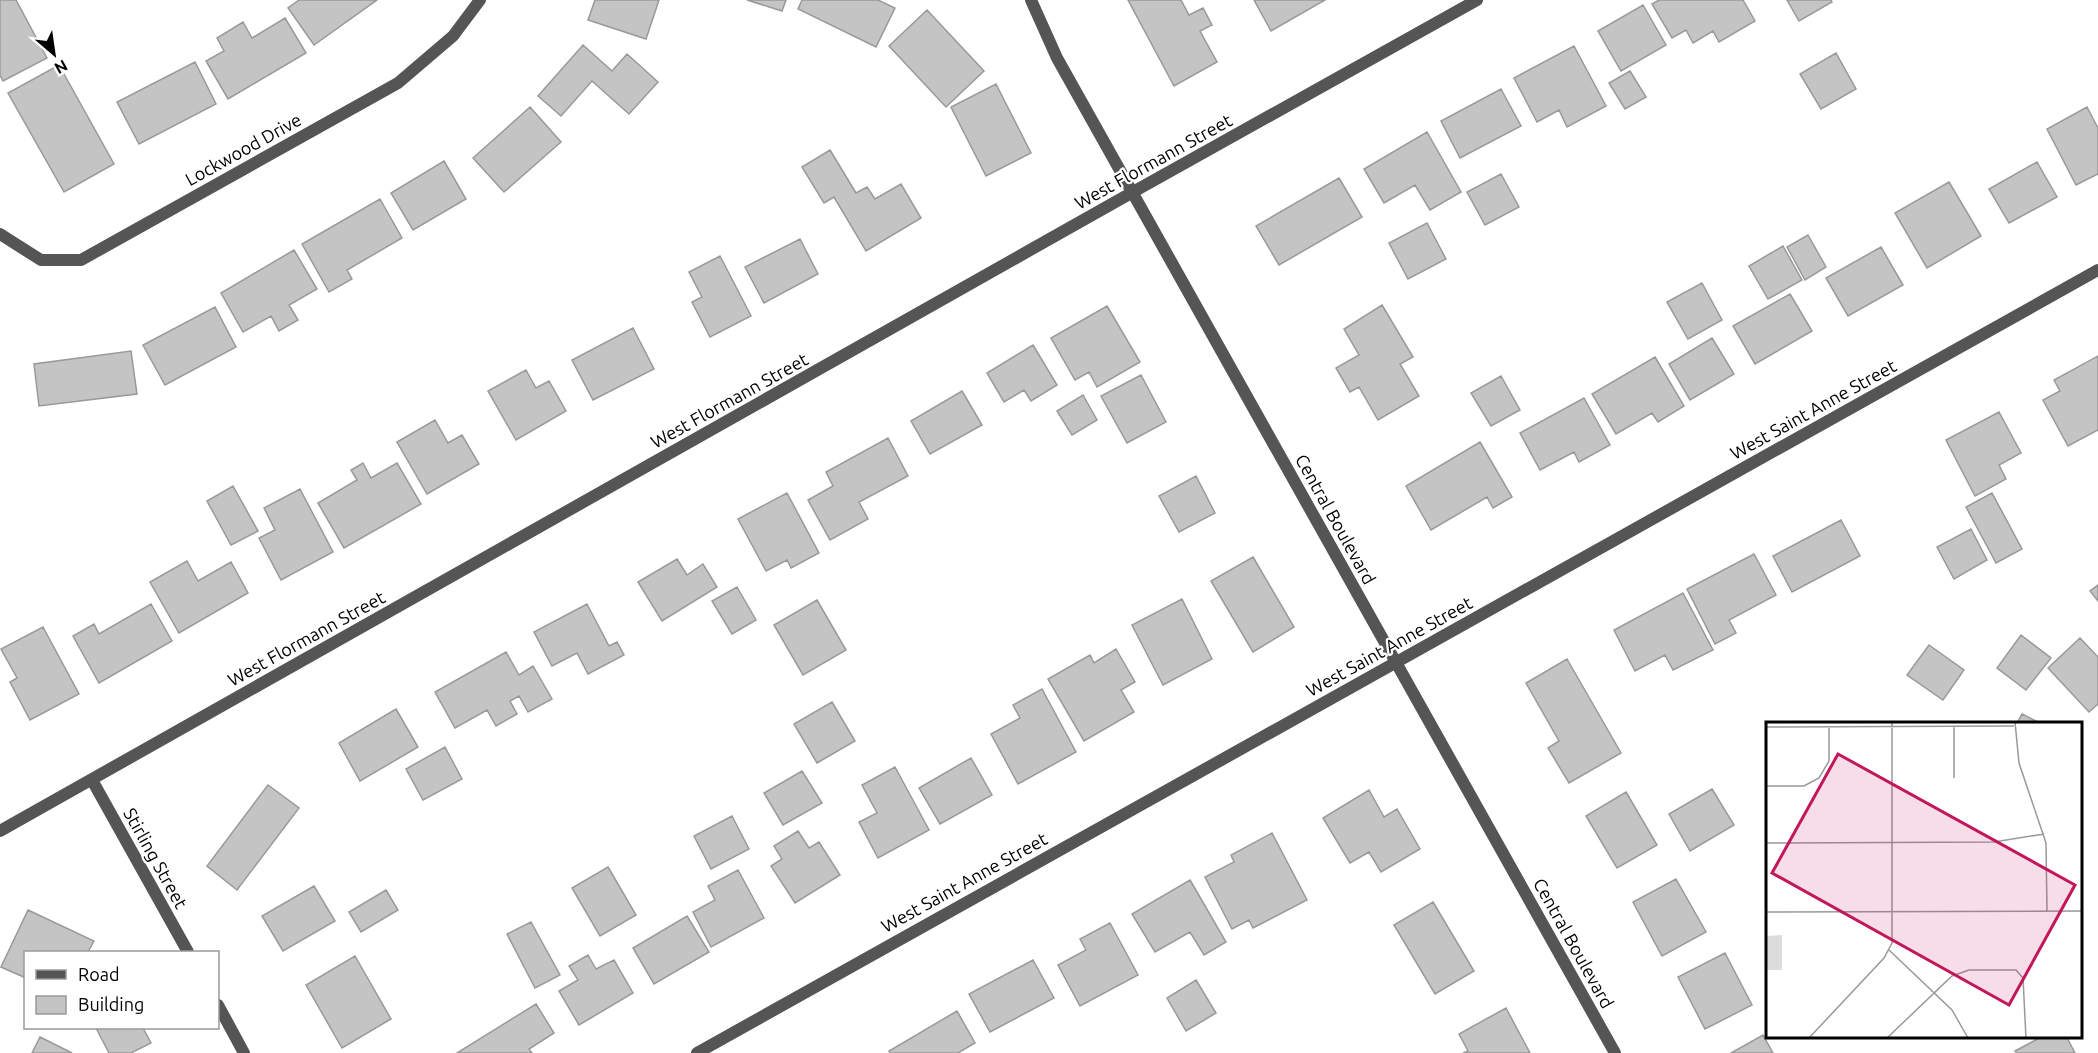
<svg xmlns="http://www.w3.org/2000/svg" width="2098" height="1053" font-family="Ubuntu,sans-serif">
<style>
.building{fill:#c4c4c4;stroke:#999;stroke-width:1.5}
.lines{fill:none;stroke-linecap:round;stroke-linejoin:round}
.minor{stroke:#555;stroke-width:12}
.tertiary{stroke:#555;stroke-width:12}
.labels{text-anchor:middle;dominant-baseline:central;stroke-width:4.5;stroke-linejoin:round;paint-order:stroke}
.street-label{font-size:18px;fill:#000;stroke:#fff}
.inset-road{fill:none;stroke:#999;stroke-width:1.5}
.view{fill:#c2185b;fill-opacity:0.15;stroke:#c2185b;stroke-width:3}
.inset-edge{fill:none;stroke:#000;stroke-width:3}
</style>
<rect width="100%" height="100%" fill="#fff"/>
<path class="building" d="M0,0H16L47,58L3,81L0,75Z
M299,0H377L314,45L288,8Z
M595,0H659L646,39L588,20Z
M747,0H786L782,11Z
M802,0H878L895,8L876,47L798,9Z
M1128,0H1181L1189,15L1203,8L1212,25L1200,31L1217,62L1174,86Z
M1254,0H1325L1271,31Z
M1659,0H1743L1755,21L1719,42L1713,31L1693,43L1686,30L1672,38L1652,4Z
M1787,0H1831L1832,2L1799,21Z
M1643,5L1666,45L1621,71L1598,31Z
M927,10L984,71L946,107L889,46Z
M285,18L306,53L228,99L206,61L224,51L217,38L243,22L252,38Z
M583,45L612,71L627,54L658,82L629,114L592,81L561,116L538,96Z
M1574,46L1606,106L1567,127L1559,110L1537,122L1514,78Z
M1836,53L1856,89L1821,109L1800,74Z
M195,62L216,104L139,144L117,102Z
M59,65L114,164L64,192L8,93Z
M1630,71L1646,97L1625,109L1609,83Z
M996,84L1031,153L986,176L951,107Z
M1501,89L1521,126L1460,158L1441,121Z
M530,107L561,142L504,192L473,158Z
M2087,107L2098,128V174L2076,185L2047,129Z
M1427,132L1461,192L1430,210L1415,185L1384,203L1364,169Z
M830,150L856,193L867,187L875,199L901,184L921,218L866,251L834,197L824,203L802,167Z
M444,161L466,199L413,230L391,193Z
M2037,162L2057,197L2009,223L1989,189Z
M1501,174L1519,207L1485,225L1467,192Z
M1339,178L1362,217L1279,265L1256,226Z
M1949,182L1981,236L1927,268L1895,213Z
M380,199L402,238L347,270L352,279L329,292L302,244Z
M1427,223L1446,259L1408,279L1389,243Z
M1808,235L1826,267L1805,280L1787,247Z
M800,239L818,274L764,303L745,267Z
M1783,246L1802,280L1768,299L1749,266Z
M1881,247L1903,285L1848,316L1826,278Z
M294,250L317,289L289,305L298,320L279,331L271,316L243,332L221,293Z
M720,256L751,316L710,337L692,302L702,297L689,272Z
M1702,283L1722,320L1688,339L1667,302Z
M1790,294L1812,331L1755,364L1733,326Z
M1382,305L1413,357L1400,364L1419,396L1378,420L1359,387L1350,392L1336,368L1359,355L1344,329Z
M1107,306L1140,362L1097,387L1089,372L1075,380L1051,338Z
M215,307L236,347L165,385L143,345Z
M633,328L654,369L593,400L572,360Z
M1712,338L1734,374L1690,400L1669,364Z
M1033,345L1057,385L1031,401L1024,390L1004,402L987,373Z
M131,351L137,394L39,406L34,364Z
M2098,356V430L2068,446L2043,400L2060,391L2054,380Z
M1655,357L1684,406L1658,422L1652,413L1616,434L1592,394Z
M526,370L536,388L549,381L566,411L516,440L488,391Z
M1141,375L1166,422L1127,443L1101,396Z
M1501,376L1520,410L1491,426L1471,393Z
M962,391L982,425L930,454L911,421Z
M1083,395L1097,420L1072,435L1057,411Z
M1584,398L1610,445L1579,462L1574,452L1540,470L1520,433Z
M1999,412L2021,453L1999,465L2006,479L1975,496L1946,440Z
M435,420L448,443L462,435L479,464L427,494L397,442Z
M888,438L908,476L859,502L868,519L830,540L808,500L833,486L826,472Z
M1480,442L1512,497L1493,508L1487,497L1431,530L1406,486Z
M363,463L371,478L397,463L421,504L344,548L318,503L357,480L351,470Z
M1196,476L1215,513L1179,532L1159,496Z
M233,486L258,531L231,545L207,501Z
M300,489L333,552L281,580L259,538L275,530L264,508Z
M787,493L819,553L791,568L787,560L766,571L738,519Z
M1992,493L2022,549L1996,563L1966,507Z
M1841,520L1860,556L1792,592L1773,556Z
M1971,529L1987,560L1954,579L1937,547Z
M1754,554L1776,595L1729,620L1736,633L1715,644L1687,589Z
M1253,557L1294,627L1253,652L1211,581Z
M677,559L687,575L703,564L717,587L662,621L638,582Z
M187,561L198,581L231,562L248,593L179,633L150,582Z
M2098,585V601L2090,591Z
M737,587L756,620L732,634L712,601Z
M1683,593L1713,650L1673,670L1665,655L1635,671L1614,630Z
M1182,599L1212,659L1163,685L1132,625Z
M817,600L846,650L803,675L774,625Z
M151,604L172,641L99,683L73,636L94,624L99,634Z
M587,604L609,646L617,642L624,655L588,674L577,653L552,666L534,632Z
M43,627L79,694L30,720L10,682L17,678L1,649Z
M2021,635L2051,658L2026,690L1997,668Z
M2080,638L2098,657V704L2089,712L2048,668Z
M1929,645L1964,670L1943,700L1907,675Z
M1116,649L1135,682L1121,690L1134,712L1084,741L1048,679L1090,655L1094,663Z
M506,652L519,675L533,666L552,699L528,712L519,696L510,701L517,714L496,726L487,710L455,728L435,692Z
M1567,659L1621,753L1569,783L1548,748L1559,741L1526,683Z
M1042,689L1076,752L1018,784L991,734L1020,718L1013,705Z
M832,702L855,741L817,763L794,724Z
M396,709L418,747L360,781L339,743Z
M2022,714L2040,723H2017Z
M445,747L462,779L423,800L406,769Z
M971,758L992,795L940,824L919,788Z
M895,767L929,830L878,858L859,822L877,813L862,785Z
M802,771L822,803L783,825L764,793Z
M268,785L299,808L237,890L207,866Z
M1712,789L1734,825L1690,851L1669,814Z
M1369,790L1384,817L1397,809L1420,849L1381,872L1369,852L1350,863L1323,818Z
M1626,792L1657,845L1617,868L1586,816Z
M732,816L749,849L711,869L694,836Z
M798,831L809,848L819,842L840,875L795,903L771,866L782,859L774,846Z
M1272,833L1307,900L1253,928L1249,920L1232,929L1205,877L1234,862L1231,855Z
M608,867L636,915L600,936L572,888Z
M738,870L764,918L711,947L693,912L715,900L708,886Z
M1676,879L1706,932L1662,956L1633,902Z
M1190,880L1226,942L1204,955L1190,932L1155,952L1132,914Z
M314,886L335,921L283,951L262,916Z
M386,890L398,910L361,932L349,912Z
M1433,902L1474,971L1435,994L1394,925Z
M28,910L94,941L88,952H26V978L1,967Z
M687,916L709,952L654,984L633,948Z
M531,922L560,975L535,988L507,934Z
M1110,923L1138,975L1080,1006L1058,965L1086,950L1080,939Z
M1725,953L1752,1005L1705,1029L1678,977Z
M588,955L596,969L614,960L633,993L579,1025L559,991L578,980L569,966Z
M355,956L391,1019L342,1048L306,985Z
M1033,960L1054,998L990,1032L969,994Z
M1196,980L1216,1013L1186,1031L1167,998Z
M536,1004L554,1033L529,1049L532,1053H457Z
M1506,1008L1530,1053H1463L1468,1051L1459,1034Z
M957,1011L975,1043L958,1053H890L889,1051Z
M96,1028H143L151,1043L131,1053H109Z
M1763,1035L1773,1053H1731Z
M2043,1036H2066L2075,1053H2017L2015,1051Z
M40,1037L72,1053H32Z"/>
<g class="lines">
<path class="minor" d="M1133,192L1477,0
M0,234L41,260H81L398,83L453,36L480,0
M92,780L188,952
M218,1005L244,1053
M697,1053L2098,270"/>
<path class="tertiary" d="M1031,0L1057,58L1615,1053
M0,831L1133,192"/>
</g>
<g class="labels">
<g class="street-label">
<text transform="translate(243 149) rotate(-29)">Lockwood Drive</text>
<text transform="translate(1153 161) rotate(-29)">West Flormann Street</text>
<text transform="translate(729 400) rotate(-29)">West Flormann Street</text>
<text transform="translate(1813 409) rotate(-29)">West Saint Anne Street</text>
<text transform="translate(1336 519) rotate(61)">Central Boulevard</text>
<text transform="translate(306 638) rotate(-29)">West Flormann Street</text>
<text transform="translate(1389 646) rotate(-29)">West Saint Anne Street</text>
<text transform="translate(156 858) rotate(61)">Stirling Street</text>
<text transform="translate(964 882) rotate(-29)">West Saint Anne Street</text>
<text transform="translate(1574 943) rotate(61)">Central Boulevard</text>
</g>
</g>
<g transform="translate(1766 722)">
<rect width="316" height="316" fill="#fff"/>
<path d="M16,213V248H0V214Z" fill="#dcdcdc"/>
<path class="inset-road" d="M249,0L253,41L280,121L281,189M0,5L248,4M188,56V4M0,64H38L53,56L63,39V6M0,121L228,120L278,112M0,190L317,189M123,228L186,288L202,316M43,316L118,236L126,221V0M121,316L186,254L203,248H250L257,256L260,316"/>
<path class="view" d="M72,32L309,163L243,283L6,151Z"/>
<rect width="316" height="316" class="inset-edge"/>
</g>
<rect x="24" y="951" width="195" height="78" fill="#ffffff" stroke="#999999" stroke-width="1.5"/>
<rect x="36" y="970" width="30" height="9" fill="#555555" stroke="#999999" stroke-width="1.5"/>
<text x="78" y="981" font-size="18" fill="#000000">Road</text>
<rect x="36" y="996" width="30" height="18" fill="#c4c4c4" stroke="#999999" stroke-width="1.5"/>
<text x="78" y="1011" font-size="18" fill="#000000">Building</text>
<g transform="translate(54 54) rotate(151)" stroke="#ffffff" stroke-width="4.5" paint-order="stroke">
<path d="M0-4.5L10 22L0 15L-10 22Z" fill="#000000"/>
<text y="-9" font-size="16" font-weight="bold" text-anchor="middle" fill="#000000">N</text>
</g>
</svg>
